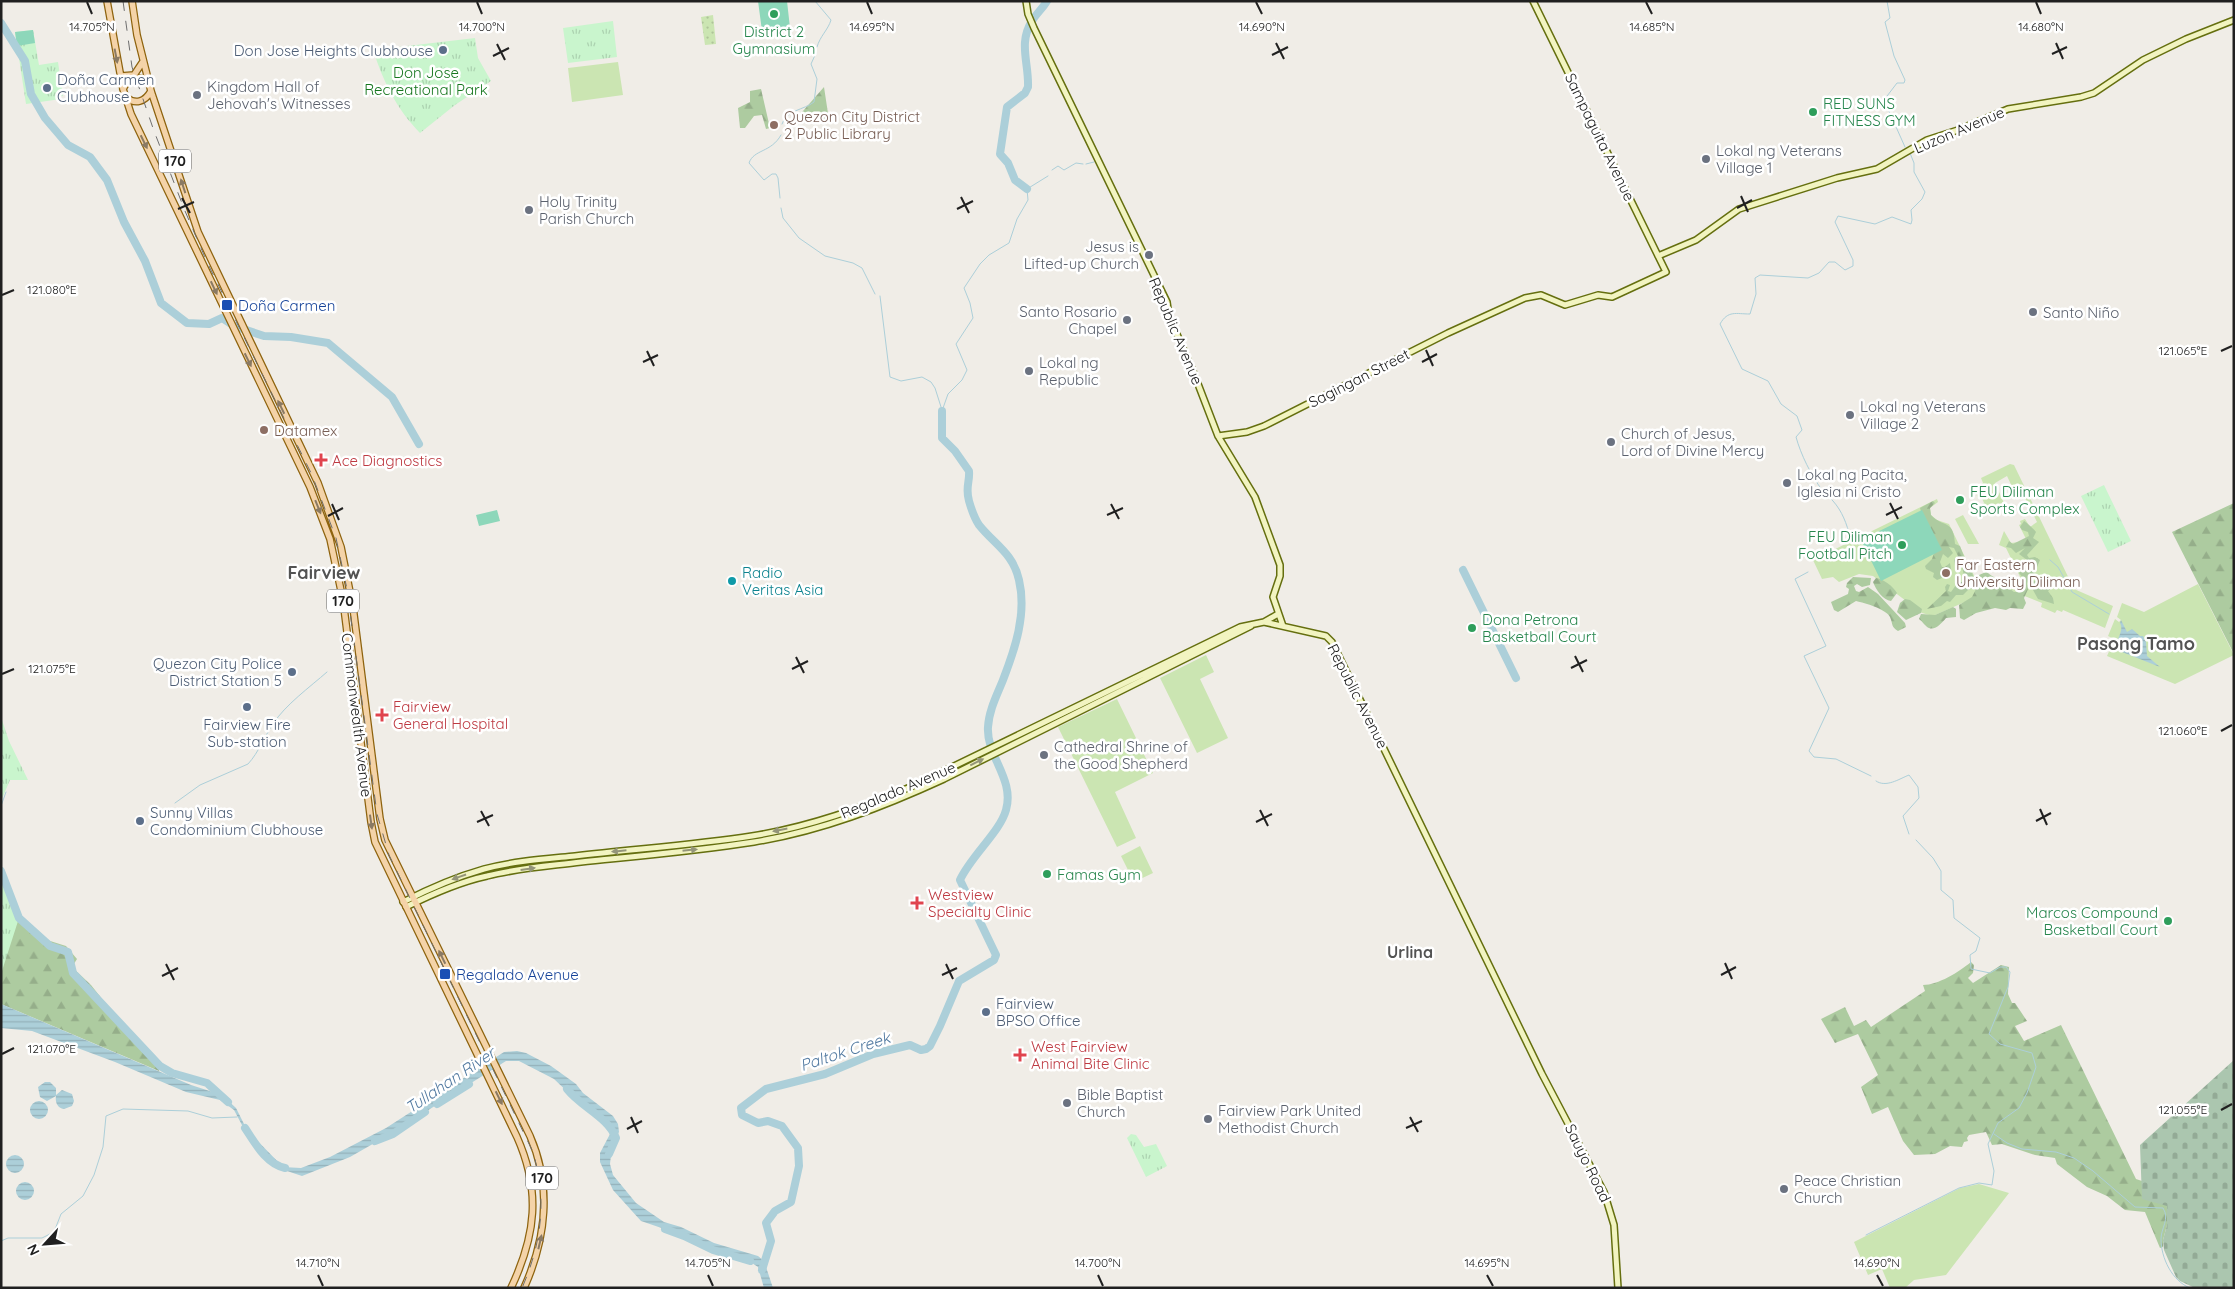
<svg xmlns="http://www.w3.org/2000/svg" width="2235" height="1289" font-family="Quicksand,sans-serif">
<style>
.grass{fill:#cbe5b2}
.forest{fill:url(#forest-firs)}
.cemetery{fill:url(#cemetery-stones)}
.park{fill:url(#park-tufts)}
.garden{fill:url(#garden-dots)}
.pitch{fill:#8dd7ba}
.water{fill:url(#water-rules)}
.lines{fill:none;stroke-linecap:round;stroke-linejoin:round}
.stream{stroke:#accfd9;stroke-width:1}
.river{stroke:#accfd9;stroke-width:8}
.secondary-casing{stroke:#656f0f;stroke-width:8}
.primary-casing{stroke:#8e630e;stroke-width:8}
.secondary{stroke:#f2f4c1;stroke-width:5}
.primary{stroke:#f4d3a8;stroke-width:5.5}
.rail{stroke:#6e6e6e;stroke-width:1;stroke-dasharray:10 10;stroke-linecap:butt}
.oneway{fill:#8a7a64}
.oneway2{fill:#949579}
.ticks{fill:none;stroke:#202020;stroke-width:2}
.leisure-dot{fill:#2e9e5b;stroke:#fff;stroke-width:2}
.service-dot{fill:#5c6f8a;stroke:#fff;stroke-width:2}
.worship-dot{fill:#6b7280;stroke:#fff;stroke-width:2}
.education-dot{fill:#8d6e63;stroke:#fff;stroke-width:2}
.transit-dot{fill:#1a4fb4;stroke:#fff;stroke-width:2}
.health-dot{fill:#e0444e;stroke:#fff;stroke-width:2}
.culture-dot{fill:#0f9aa8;stroke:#fff;stroke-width:2}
.labels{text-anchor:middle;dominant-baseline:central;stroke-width:5;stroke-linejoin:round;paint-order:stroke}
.shield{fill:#fff;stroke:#636363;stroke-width:1}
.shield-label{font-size:14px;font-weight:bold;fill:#202020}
.leisure-label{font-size:15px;fill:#27864d;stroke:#fff;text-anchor:start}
.service-label{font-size:15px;fill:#4e5e75;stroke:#fff;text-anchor:start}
.park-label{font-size:15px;fill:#16761e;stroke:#fff}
.worship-label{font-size:15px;fill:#5b616d;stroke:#fff;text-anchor:start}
.education-label{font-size:15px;fill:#785e54;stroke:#fff;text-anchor:start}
.street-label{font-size:15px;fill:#202020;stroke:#fff}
.transit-label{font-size:15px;fill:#164399;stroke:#fff;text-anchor:start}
.health-label{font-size:15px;fill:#be3a42;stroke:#fff;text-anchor:start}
.culture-label{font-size:15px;fill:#0d838f;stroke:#fff;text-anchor:start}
.neighbourhood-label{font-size:16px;font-weight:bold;fill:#535353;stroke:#fff}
.water-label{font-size:16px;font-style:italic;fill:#5179a0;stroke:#fff}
.quarter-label{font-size:18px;font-weight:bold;fill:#535353;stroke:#fff}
.ticks-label{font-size:12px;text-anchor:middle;fill:#202020;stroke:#fff;stroke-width:5;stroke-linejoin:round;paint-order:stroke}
</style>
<defs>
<pattern id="forest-firs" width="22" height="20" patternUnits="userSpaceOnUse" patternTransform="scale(1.25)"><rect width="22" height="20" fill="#adcba0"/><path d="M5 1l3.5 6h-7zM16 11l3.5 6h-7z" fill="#95ae8a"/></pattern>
<pattern id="cemetery-stones" width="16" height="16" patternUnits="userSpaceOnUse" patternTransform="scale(1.25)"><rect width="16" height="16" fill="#abc6af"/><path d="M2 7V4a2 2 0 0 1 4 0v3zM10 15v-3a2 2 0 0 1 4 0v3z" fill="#93aa96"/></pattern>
<pattern id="park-tufts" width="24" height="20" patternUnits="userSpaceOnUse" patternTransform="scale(1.25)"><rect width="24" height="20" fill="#c9f5cd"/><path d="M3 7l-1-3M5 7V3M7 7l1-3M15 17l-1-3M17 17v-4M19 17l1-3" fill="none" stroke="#acd2b0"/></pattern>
<pattern id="garden-dots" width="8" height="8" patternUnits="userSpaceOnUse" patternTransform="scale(1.25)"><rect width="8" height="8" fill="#cbe5b2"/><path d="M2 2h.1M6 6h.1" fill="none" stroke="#aec499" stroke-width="1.8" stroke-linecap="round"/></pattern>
<pattern id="water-rules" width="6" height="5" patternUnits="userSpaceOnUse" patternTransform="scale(1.25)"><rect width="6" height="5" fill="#accfd9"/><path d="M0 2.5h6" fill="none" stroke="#94b1ba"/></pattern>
</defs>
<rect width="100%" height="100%" fill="#f0ede7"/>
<path class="grass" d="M618,62L623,95L572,102L568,68Z
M2010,464L2014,465L2074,589L2113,606L2105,628L2063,610L2062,612L2057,610L2055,613L2041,607L2042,603L2022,595L1998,602L2006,583L2010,580L2018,592L2023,589L2022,587L2024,585L2006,548L1999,545L2004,531L2011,543L2027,541L2019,525L2021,524L2020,521L2025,519L2030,527L2037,522L2023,494L2016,495L2007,476L1995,483L2004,503L1996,507L1995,504L1979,512L1978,506L1984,503L1981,496L1978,498L1973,488L1983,483L1981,478Z
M1937,499L1938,502L1930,508L1931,515L1937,520L1949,524L1983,594L1933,616L1922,613L1873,576L1859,574L1839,582L1833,577L1822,579L1813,560Z
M1963,515L1979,544H1968L1955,519Z
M2198,584L2234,655L2175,684L2107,656L2111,647L2105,644H2110L2112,638L2108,636L2115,619L2119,622L2121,620L2117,617L2122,603L2144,612Z
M1206,655L1214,672L1200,679L1228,738L1197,753L1160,678Z
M1117,699L1153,773L1115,792L1136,838L1117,847L1058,727Z
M1140,846L1153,873L1134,882L1121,856Z
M1979,1184L2009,1193L1946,1275L1914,1280L1905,1288H1890L1882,1269L1868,1275L1854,1242L1960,1188Z"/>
<path class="forest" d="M824,87L829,120L786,124L803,111Z
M761,89L770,128L766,129L762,115L754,116L745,128H740L738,108L750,102V91Z
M1933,501L1935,503L1930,508L1931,515C1943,528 1954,519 1955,544L1960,546L1965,559L1959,565H1955L1954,560L1958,556L1954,548L1949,547L1953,553L1948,558L1943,554L1940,562L1942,567H1945L1950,563L1951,569L1947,576L1937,580L1933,577L1934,573L1926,569L1925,566L1932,559L1934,553L1920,508Z
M2234,503V654L2172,532Z
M2024,521C2027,523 2035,530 2036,532L2033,538L2039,542L2027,555L2029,558L2035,557L2040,560L2032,579L2034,581L2050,579L2054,586L2048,591L2053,598L2054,604L2038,599L2028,581L2027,584L2029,587L2024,598L2026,603L2023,609L2010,608L2006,610L1995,608L1976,613L1964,620L1960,618L1959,605L1972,597L1977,587L1968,590L1963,595H1956L1950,602L1947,601L1941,606L1927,609L1946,591L1945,587L1947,584L1950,585L1948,591L1951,592L1956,585L1965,580L1962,567L1965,563C1974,569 1972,579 1978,586L1979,575L1986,572C1990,574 2012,590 2014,592L2022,591L2025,585L2023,578L2019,573L2021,570L2027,568V560L2019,554L2025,548L2016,553L2011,548L2006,547L2009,541L2013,544L2029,536L2028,532L2022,530L2020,527Z
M1853,577L1871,578L1870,585L1862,587L1857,584L1854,586L1856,591L1859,592L1868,587L1878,594L1905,623L1906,627L1898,631C1891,627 1893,624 1890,617C1886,609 1865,603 1856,601L1838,612L1834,610L1831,602L1848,594L1849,589L1846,587L1847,583Z
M1876,578C1882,578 1894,587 1897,593L1891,601C1883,600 1876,590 1873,582Z
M1905,599L1910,600L1922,609L1921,613L1906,620L1897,612L1900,603Z
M1953,607L1956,609V617L1946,618C1943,622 1935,631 1929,628C1926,627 1922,621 1919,619L1921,614L1935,615Z
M1,871L19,918L35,928L47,940L66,946L77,959L72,967L91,985L110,1009L157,1059L159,1071L1,1004Z
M1971,962L1974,965L1973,973L1968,978L1973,983L2001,965L2009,967L2008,994L2012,1003H2015L2027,1021L2015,1026L2024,1041L2061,1025L2136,1179L2142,1181L2144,1174L2170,1197L2167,1225L2163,1240V1247L2160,1248L2145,1212L2125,1210L2107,1196L2087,1187L2057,1164L2055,1158L2035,1155L2002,1144L1992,1145L1986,1132L1969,1135L1967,1138L1968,1141L1964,1142L1962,1147L1950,1146L1935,1154L1914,1155L1903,1141L1888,1107L1872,1114L1861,1087L1878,1075L1858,1034L1835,1043L1821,1019L1845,1007L1854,1026L1866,1020L1871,1027L1925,991L1923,985C1938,985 1959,972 1971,962Z"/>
<path class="cemetery" d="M2234,1060V1288H2195L2180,1281L2176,1277L2164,1250L2163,1240L2167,1225V1206L2142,1199L2140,1145Z"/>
<path class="park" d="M613,21L617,57L568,63L563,28Z
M33,30L39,65L58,62L63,96H61V99L26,104L15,32Z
M475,38L478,58L491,81L455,105L420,133C396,108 384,83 373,50Z
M2104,485L2131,541L2108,552L2081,496Z
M1,717L9,741L28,780H10L1,801Z
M1,871L19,918L1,974Z
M1131,1134L1136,1135L1144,1147L1156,1144L1167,1166L1146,1177L1127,1138Z"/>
<path class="garden" d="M713,15L716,44L705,45L701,17Z"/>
<path class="pitch" d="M758,1H787L790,28L762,31Z
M33,30L35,43L17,46L15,32Z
M497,510L500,521L479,526L476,515Z
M1922,510L1942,550L1881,581L1861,540Z"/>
<path class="water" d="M2121,620L2127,632L2132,629L2140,636H2143L2146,642L2147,656L2160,667L2117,650C2114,640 2125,632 2120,623Z
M1,1004L191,1085L222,1095L236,1108L247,1130L283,1167L301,1168L330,1157L386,1128L504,1052L517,1051L526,1053L551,1066L576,1084L583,1093L613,1116L618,1124L619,1132L612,1146L610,1164L613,1175L636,1203L664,1222L681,1227L714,1243L758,1256L764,1261L773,1288H764L758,1267L749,1261L710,1250L685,1236L641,1221L613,1190L600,1162V1153L610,1134L609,1125L575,1099L554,1079L519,1061H506L392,1133L350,1157L302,1176L281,1169L243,1127L234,1110L220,1100L186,1092L115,1062L32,1031L1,1028Z
M50,1082L56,1088V1095L62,1090L72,1094L74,1101L72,1106L64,1109C57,1108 55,1102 56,1096L47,1101L40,1097L38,1087L45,1082Z
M30 1110a9 9 0 1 1 18 0a9 9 0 1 1-18 0Z
M6 1164a9 9 0 1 1 18 0a9 9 0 1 1-18 0Z
M16 1191a9 9 0 1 1 18 0a9 9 0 1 1-18 0Z"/>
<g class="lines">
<path class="stream" d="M815,1L831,20C828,30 820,36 817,47
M1887,1L1890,18L1885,22L1894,56L1905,80L1904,83H1897L1884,100L1905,147
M782,124C786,110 804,110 814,102L817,79L811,64L816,53
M1086,164L1094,162
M1052,170L1058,166L1064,170L1076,163L1083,164
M780,198L778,178L776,174H772L764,180L749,163C754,149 771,153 781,135
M781,208L783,218L799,238L825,256L853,263L862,268L875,294
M880,296L890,377L901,381L922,377L931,382L935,388L942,410
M942,411L948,394L962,380L967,370L956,344L973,318L970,303L964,288L980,264L989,255L1009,243L1017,219L1028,200L1027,189L1048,176
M1850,537C1847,524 1842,511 1833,501C1830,497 1825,495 1822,490C1811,475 1801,455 1796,437L1802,430L1797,416L1781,404L1768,381L1742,369L1720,324C1728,310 1736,314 1750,314L1756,294L1755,278L1760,275L1808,278L1819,273L1829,262H1835L1845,270L1853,266V260L1835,222L1838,216L1875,224L1892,217L1911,224L1912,220L1911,210L1922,199L1925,192L1914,172V163L1910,153
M2050,560L2058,567L2072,592L2109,614
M1808,572L1795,579L1826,646L1804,656L1829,708L1809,751L1814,757L1836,759L1871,776
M1876,781C1886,788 1899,779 1909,775L1918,787L1919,798L1903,816L1909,834
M175,803L200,785L248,764C259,752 264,737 273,724C285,705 310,687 327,672
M1,806L6,792
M1994,1134L2007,1143L2022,1149L2056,1152L2074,1158L2093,1171L2135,1207L2163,1208C2170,1219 2161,1228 2161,1239C2161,1258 2172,1281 2190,1288
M1866,1235L1959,1188L1979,1183L1992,1185L1994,1171L1988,1144L1998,1123L2019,1108L2027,1093L2036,1067L2032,1053L2000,1044L1989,1034L2008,987L2010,972L2006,967H2000L1990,973L1971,969L1970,955L1976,951L1980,938L1954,918L1953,900L1941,890V871L1933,858L1916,840
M1,1241L8,1238H42L54,1232L61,1214L83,1196L94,1175L103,1147L106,1116L123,1109L188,1111L212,1118L237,1117"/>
<path class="river" d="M1,23L25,61L31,94L45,118L68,145L90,157L107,180L124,222L145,261L161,303L187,323L209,324L222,318L234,326L264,336L291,337L328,343L392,397L419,444
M1027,189L1015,180L1008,163L1000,154L1007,107L1025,93L1028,87C1029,63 1018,43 1032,21C1036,14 1043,8 1047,1
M1463,570L1516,678
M1,871L19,918L50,946L68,952L73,973L160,1066L172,1073L207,1083L228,1102
M567,1089C581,1107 608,1117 616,1138L609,1154
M437,1104L469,1084
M245,1128C255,1143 266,1164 285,1168
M375,1141L393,1134L425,1112
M665,1229L684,1236L713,1250L750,1261
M762,1270L771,1241L766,1223L775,1211L791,1202L799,1166L798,1148L782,1126L768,1121L758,1123L742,1115L741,1108L766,1089L825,1074L873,1054L910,1045L921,1050L926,1049L930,1046L940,1026L959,981L994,960L996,955L960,880C971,856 1000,832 1006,810C1015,779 986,756 988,727C989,710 997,695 1003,680C1015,649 1027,614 1019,580C1013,553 995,545 979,525C975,519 971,508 969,501C965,487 970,482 969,471L955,451L942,438V411"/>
<defs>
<path id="secondary" d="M1026,1L1028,14L1034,28L1167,302L1169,316L1193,371L1218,436L1255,497L1280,565V576L1273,597L1283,626
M1658,256L1696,240L1739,209L1837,178L1877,169L1927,140L1958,130L2008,109L2081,97L2094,93L2143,60L2186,39L2234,20
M1218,436L1247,432L1264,426L1448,333L1525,298L1541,295L1565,305L1598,295L1612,297L1666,272L1533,1
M1264,622L1326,636L1332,642L1542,1074L1604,1192L1614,1225L1618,1288
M403,902C430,888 456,877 484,869C514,861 545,859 575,856C634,849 694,845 752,836C809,827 863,808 915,785L1240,627L1264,622L1278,614
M406,907C432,894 459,882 487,876C518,868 550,866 581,862C639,856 697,851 754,842C821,831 883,807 944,779L1251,626"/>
<path id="primary" d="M107,1L123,89L131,114L310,487L330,539L343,600L371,822L375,842L517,1137C541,1191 536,1235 511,1288
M132,1L137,35L151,91L198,232L318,483L341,547L353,607L380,819L385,840L530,1136C552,1186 546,1239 524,1288
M121,76L134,75L142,63
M123,89C128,78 138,75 148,81
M126,97C135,105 145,102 151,91"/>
</defs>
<use href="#secondary" class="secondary-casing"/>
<use href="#primary" class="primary-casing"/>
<use href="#secondary" class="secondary"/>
<use href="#primary" class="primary"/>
<path class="rail" d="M123,1L132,67L154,131L185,211L207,262L312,475L336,538L347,589L377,814L389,855L533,1152C547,1200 542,1242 522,1288"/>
</g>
<defs><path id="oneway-solid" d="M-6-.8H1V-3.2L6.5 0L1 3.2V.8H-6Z" transform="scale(1.25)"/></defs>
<g class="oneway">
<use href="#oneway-solid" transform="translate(116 56) rotate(79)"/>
<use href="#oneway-solid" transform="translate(144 142) rotate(64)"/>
<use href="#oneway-solid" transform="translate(183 186) rotate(-108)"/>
<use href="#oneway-solid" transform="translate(214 288) rotate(65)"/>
<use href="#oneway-solid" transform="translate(248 360) rotate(64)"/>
<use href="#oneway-solid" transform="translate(281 407) rotate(-116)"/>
<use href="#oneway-solid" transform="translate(318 507) rotate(68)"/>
<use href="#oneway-solid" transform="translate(371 822) rotate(82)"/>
<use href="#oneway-solid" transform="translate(442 957) rotate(-116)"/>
<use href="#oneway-solid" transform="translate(499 1098) rotate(64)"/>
<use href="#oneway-solid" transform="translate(540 1242) rotate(-77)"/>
</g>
<g class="oneway2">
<use href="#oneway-solid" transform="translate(977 762) rotate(-26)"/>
<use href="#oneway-solid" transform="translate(780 830) rotate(169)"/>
<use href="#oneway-solid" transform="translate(690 850) rotate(-6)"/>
<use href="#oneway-solid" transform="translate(619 851) rotate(174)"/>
<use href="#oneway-solid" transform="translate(528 869) rotate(-8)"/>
<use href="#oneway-solid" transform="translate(459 877) rotate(161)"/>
</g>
<path class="ticks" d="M87,2L92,14M477,2L482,14M867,2L872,14M1256,2L1262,14M1646,2L1652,14M2036,2L2041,14M1276,43L1284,59M2056,43L2063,59M497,44L505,60M2052,54L2067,47M1272,55L1288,47M493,56L509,48M1741,196L1748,212M961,197L969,213M182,198L190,213M1737,208L1752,200M178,209L194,202M957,209L973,201M2,295L14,290M1426,350L1433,366M647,351L654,366M2221,351L2232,346M643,362L658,355M1422,362L1437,354M1890,503L1898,519M332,504L339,520M1111,504L1119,519M1107,515L1123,508M1886,515L1902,507M328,516L343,508M1575,656L1583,672M796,657L804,673M1571,668L1587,660M792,669L808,661M2,674L14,669M2221,731L2232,725M2040,809L2047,825M1260,810L1268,826M481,811L489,826M2036,821L2051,813M477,822L493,815M1256,822L1272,814M1725,963L1732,979M166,964L174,980M946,964L953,979M942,975L957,968M1721,975L1736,967M162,976L178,968M2,1054L14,1048M2221,1110L2232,1104M631,1117L638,1133M1410,1117L1418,1132M1406,1128L1422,1121M627,1129L642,1121M318,1275L323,1286M708,1275L713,1286M1098,1275L1103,1286M1487,1275L1493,1286M1877,1275L1883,1286"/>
<g class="leisure-dot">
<circle cx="774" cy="14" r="5"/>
<circle cx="1813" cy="112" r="5"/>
<circle cx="1960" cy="500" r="5"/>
<circle cx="1902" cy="545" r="5"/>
<circle cx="1472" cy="628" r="5"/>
<circle cx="1047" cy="874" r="5"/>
<circle cx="2168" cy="921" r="5"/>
</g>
<g class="service-dot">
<circle cx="443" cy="50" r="5"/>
<circle cx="47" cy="88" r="5"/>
<circle cx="292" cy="672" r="5"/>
<circle cx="247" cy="707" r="5"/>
<circle cx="140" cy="821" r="5"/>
<circle cx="986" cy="1012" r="5"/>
</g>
<g class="worship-dot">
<circle cx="197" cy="95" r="5"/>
<circle cx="1706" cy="159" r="5"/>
<circle cx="529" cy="210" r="5"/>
<circle cx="1149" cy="255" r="5"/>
<circle cx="2033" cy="312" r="5"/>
<circle cx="1127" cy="320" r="5"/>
<circle cx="1029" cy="371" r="5"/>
<circle cx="1850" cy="415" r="5"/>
<circle cx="1611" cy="442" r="5"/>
<circle cx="1787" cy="483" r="5"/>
<circle cx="1044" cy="755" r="5"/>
<circle cx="1067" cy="1103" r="5"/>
<circle cx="1208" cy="1119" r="5"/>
<circle cx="1784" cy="1189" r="5"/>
</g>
<g class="education-dot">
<circle cx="774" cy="125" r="5"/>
<circle cx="264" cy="430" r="5"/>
<circle cx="1946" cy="573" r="5"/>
</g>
<g class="transit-dot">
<rect x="221" y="299" width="12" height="12" rx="2.5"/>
<rect x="439" y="968" width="12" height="12" rx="2.5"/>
</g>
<g class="health-dot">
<path d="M318.5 452.5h5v5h5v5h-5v5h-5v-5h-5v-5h5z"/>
<path d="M379.5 707.5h5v5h5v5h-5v5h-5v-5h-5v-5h5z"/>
<path d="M914.5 895.5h5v5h5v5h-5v5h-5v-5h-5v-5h5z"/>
<path d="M1017.5 1047.5h5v5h5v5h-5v5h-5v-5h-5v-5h5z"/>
</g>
<circle class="culture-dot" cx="732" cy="581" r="5"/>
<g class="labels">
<g class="shield">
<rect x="159" y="149.5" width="32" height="23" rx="4"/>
<rect x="327" y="589.5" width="32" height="23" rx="4"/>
<rect x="526" y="1166.5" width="32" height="23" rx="4"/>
</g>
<g class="shield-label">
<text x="175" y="161">170</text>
<text x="343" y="601">170</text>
<text x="542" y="1178">170</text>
</g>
<g class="leisure-label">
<text x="774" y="31" text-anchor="middle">District 2<tspan x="774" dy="17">Gymnasium</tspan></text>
<text x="1823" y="103">RED SUNS<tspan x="1823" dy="17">FITNESS GYM</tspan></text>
<text x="1970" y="491">FEU Diliman<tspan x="1970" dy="17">Sports Complex</tspan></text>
<text x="1892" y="536" text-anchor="end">FEU Diliman<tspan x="1892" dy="17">Football Pitch</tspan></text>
<text x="1482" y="619">Dona Petrona<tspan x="1482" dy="17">Basketball Court</tspan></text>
<text x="1057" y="874">Famas Gym</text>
<text x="2158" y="912" text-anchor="end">Marcos Compound<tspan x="2158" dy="17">Basketball Court</tspan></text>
</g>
<g class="service-label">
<text x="433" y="50" text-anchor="end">Don Jose Heights Clubhouse</text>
<text x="57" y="79">Doña Carmen<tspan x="57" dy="17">Clubhouse</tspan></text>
<text x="282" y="663" text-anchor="end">Quezon City Police<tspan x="282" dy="17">District Station 5</tspan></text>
<text x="247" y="724" text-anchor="middle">Fairview Fire<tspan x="247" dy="17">Sub-station</tspan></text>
<text x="150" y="812">Sunny Villas<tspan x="150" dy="17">Condominium Clubhouse</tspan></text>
<text x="996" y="1003">Fairview<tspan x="996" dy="17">BPSO Office</tspan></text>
</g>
<g class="park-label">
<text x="426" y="72">Don Jose<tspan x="426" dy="17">Recreational Park</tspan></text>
</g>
<g class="worship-label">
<text x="207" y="86">Kingdom Hall of<tspan x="207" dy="17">Jehovah's Witnesses</tspan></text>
<text x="1716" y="150">Lokal ng Veterans<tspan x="1716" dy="17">Village 1</tspan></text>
<text x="539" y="201">Holy Trinity<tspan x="539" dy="17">Parish Church</tspan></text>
<text x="1139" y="246" text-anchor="end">Jesus is<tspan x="1139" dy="17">Lifted-up Church</tspan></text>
<text x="1117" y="311" text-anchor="end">Santo Rosario<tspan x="1117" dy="17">Chapel</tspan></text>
<text x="2043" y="312">Santo Niño</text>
<text x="1039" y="362">Lokal ng<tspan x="1039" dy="17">Republic</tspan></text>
<text x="1860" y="406">Lokal ng Veterans<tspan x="1860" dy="17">Village 2</tspan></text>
<text x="1621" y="433">Church of Jesus,<tspan x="1621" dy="17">Lord of Divine Mercy</tspan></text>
<text x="1797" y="474">Lokal ng Pacita,<tspan x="1797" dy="17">Iglesia ni Cristo</tspan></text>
<text x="1054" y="746">Cathedral Shrine of<tspan x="1054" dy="17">the Good Shepherd</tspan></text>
<text x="1077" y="1094">Bible Baptist<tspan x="1077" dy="17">Church</tspan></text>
<text x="1218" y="1110">Fairview Park United<tspan x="1218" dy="17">Methodist Church</tspan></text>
<text x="1794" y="1180">Peace Christian<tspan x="1794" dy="17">Church</tspan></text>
</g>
<g class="education-label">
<text x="784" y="116">Quezon City District<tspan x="784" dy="17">2 Public Library</tspan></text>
<text x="274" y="430">Datamex</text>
<text x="1956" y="564">Far Eastern<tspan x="1956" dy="17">University Diliman</tspan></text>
</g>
<g class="street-label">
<text transform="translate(1959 130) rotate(-23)">Luzon Avenue</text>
<text transform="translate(1600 137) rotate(64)">Sampaguita Avenue</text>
<text transform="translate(1176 331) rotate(67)">Republic Avenue</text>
<text transform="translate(1359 378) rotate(-27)">Sagingan Street</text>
<text transform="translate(1358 696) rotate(63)">Republic Avenue</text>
<text transform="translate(357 715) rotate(83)">Commonwealth Avenue</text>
<text transform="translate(898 790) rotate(-23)">Regalado Avenue</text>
<text transform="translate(1588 1163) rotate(64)">Sauyo Road</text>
</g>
<g class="transit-label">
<text x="238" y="305">Doña Carmen</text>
<text x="456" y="974">Regalado Avenue</text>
</g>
<g class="health-label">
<text x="332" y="460">Ace Diagnostics</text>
<text x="393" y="706">Fairview<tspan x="393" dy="17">General Hospital</tspan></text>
<text x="928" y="894">Westview<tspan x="928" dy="17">Specialty Clinic</tspan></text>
<text x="1031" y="1046">West Fairview<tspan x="1031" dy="17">Animal Bite Clinic</tspan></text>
</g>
<g class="culture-label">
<text x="742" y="572">Radio<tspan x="742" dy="17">Veritas Asia</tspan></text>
</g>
<g class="neighbourhood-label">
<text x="1410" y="952">Urlina</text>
</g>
<g class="water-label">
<text transform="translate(845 1051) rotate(-18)">Paltok Creek</text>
<text transform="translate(450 1080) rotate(-34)">Tullahan River</text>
</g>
<g class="quarter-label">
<text x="324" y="572">Fairview</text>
<text x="2136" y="643">Pasong Tamo</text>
</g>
</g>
<g class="ticks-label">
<text x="92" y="31">14.705°N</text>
<text x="482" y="31">14.700°N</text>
<text x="872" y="31">14.695°N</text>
<text x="1652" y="31">14.685°N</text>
<text x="2041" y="31">14.680°N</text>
<text x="1262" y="31">14.690°N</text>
<text x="52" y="294">121.080°E</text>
<text x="2183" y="355">121.065°E</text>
<text x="52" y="673">121.075°E</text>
<text x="2183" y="735">121.060°E</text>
<text x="52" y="1053">121.070°E</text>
<text x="2183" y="1114">121.055°E</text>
<text x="318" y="1267">14.710°N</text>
<text x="708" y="1267">14.705°N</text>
<text x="1098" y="1267">14.700°N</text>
<text x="1487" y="1267">14.695°N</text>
<text x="1877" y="1267">14.690°N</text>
</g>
<rect width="2235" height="1289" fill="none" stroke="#202020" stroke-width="5"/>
<g transform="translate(45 1244) rotate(244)" stroke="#ffffff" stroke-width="4" paint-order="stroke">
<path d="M0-4L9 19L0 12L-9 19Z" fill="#202020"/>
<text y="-8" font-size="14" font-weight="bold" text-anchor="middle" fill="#202020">N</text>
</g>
</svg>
